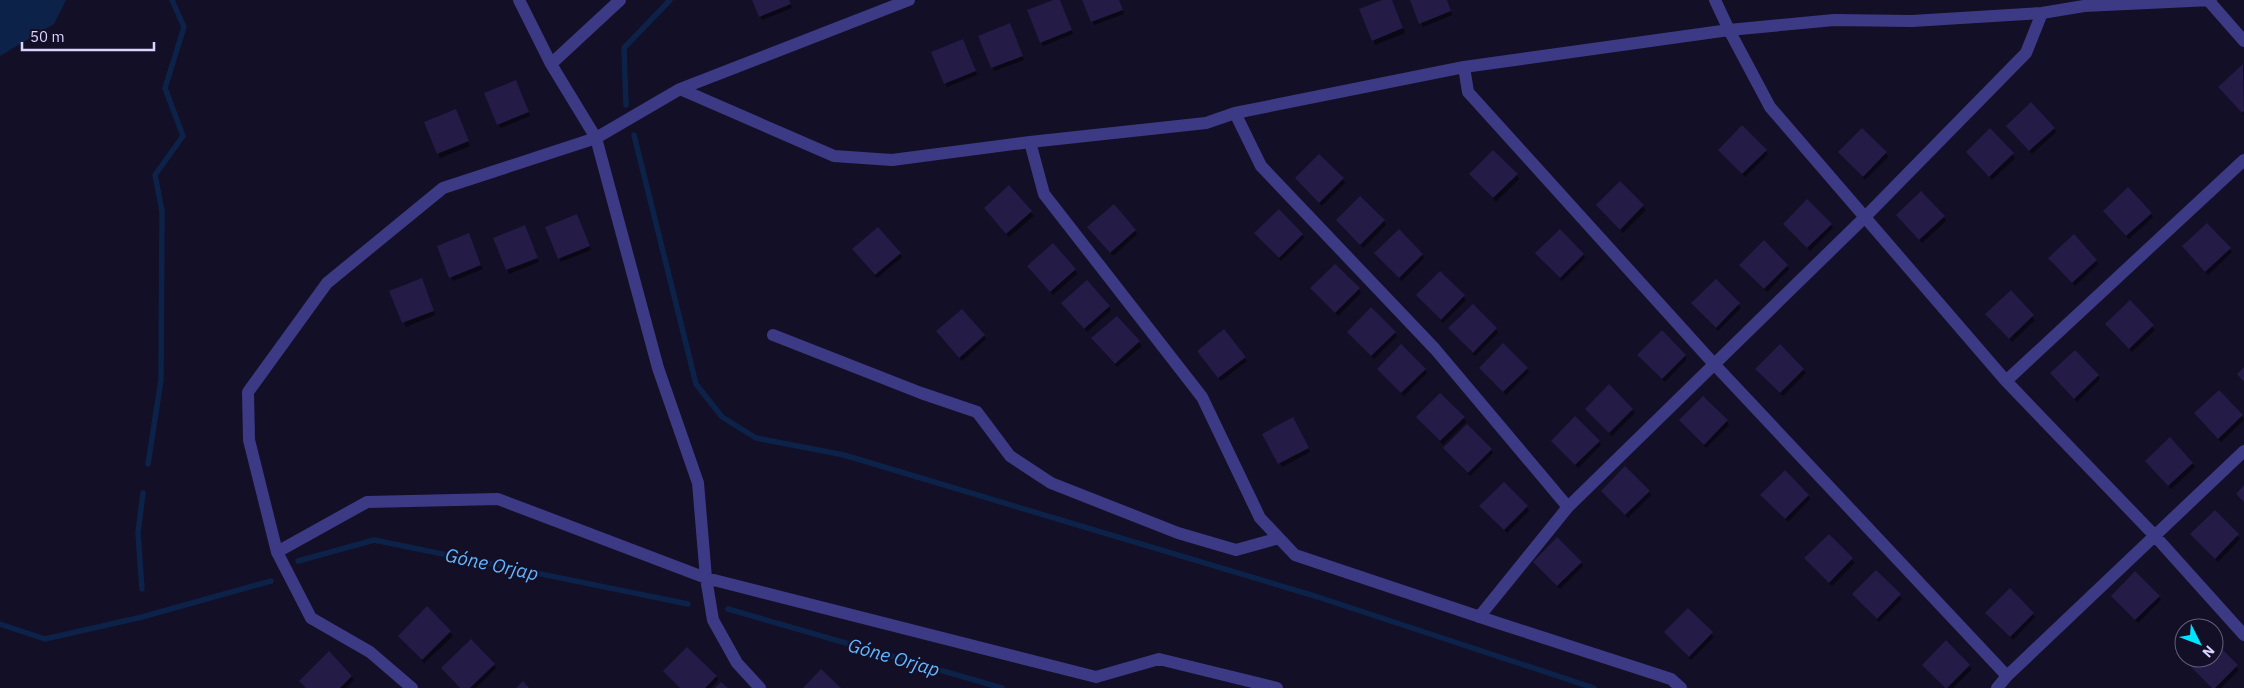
<svg xmlns="http://www.w3.org/2000/svg" width="2244" height="688" font-family="'IBM Plex Sans',sans-serif">
<style>
.water{fill:#0c2248}
.shadow{fill:#0007}
.lines{fill:none;stroke-linecap:round;stroke-linejoin:round}
.stream{stroke:#0c2248;stroke-width:5.5}
.building{fill:#241b47}
.minor{stroke:#3d3a85;stroke-width:12}
.labels{text-anchor:middle;dominant-baseline:central;stroke-width:4;stroke-linejoin:round;paint-order:stroke}
.water-label{font-size:19px;font-style:italic;fill:#62b6ff;stroke:#130f26}
</style>
<rect width="100%" height="100%" fill="#130f26"/>
<path class="water" d="M0,0H66L54,24L0,56Z"/>
<path class="shadow" d="M754,0H789L792,8L762,20Z
M1056,0L1060,3L1073,34L1043,46L1041,42Z
M1084,0H1119L1124,14L1094,25Z
M1385,0H1391L1405,33L1375,45L1360,10Z
M1411,0H1446L1452,15L1423,27Z
M1011,29L1024,60L994,71L979,37Z
M965,44L977,75L947,87L945,83Z
M2243,66L2244,67V115L2219,88Z
M518,85L530,116L501,128L498,124Z
M458,115L470,146L440,158L426,123Z
M2007,126L2054,128L2056,132L2032,154Z
M1990,130L2015,158L1992,180L1967,152Z
M1719,150L1766,151L1768,154L1745,177Z
M1840,152L1886,153L1888,157L1865,180Z
M1470,174L1517,175L1519,179L1496,202Z
M1297,178L1343,179L1345,183L1322,206Z
M1620,182L1646,210L1623,233L1597,205Z
M1009,187L1034,216L1009,237L985,208Z
M2151,213L2153,217L2129,239L2107,215Z
M1944,217L1946,221L1922,243L1900,219Z
M579,220L591,250L561,262L559,259Z
M1338,220L1384,221L1386,225L1363,248Z
M1784,224H1831L1833,228L1810,251Z
M527,231L539,262L509,274L495,239Z
M1091,231H1135L1137,234L1113,256Z
M1256,234H1302L1304,238L1281,261Z
M470,238L483,269L453,281L451,277Z
M2183,246L2230,249L2232,252L2208,275Z
M853,250L900,253L902,257L877,278Z
M1376,254H1422L1424,258L1402,281Z
M1537,254H1583L1585,258L1562,281Z
M2096,261L2098,264L2075,286L2052,262Z
M1787,266L1789,269L1767,292L1743,269Z
M1029,267L1075,270L1077,274L1053,295Z
M1440,273L1466,300L1443,323L1418,296Z
M1716,281L1741,308L1718,331L1693,304Z
M423,284L435,315L406,327L391,292Z
M1359,289L1361,293L1338,316L1314,292Z
M2010,292L2035,320L2012,342L1989,318Z
M2130,302L2155,330L2132,352L2109,328Z
M1065,307H1109L1111,310L1087,332Z
M1117,317L1142,346L1117,367L1095,342Z
M1450,329H1496L1498,333L1475,356Z
M1348,332L1395,333L1397,336L1374,359Z
M984,335L986,339L962,361L940,336Z
M1201,355L1244,357L1247,361L1221,381Z
M1685,356L1687,359L1665,382L1641,359Z
M1480,368H1527L1529,372L1506,395Z
M1378,369H1425L1427,373L1404,396Z
M1803,370L1806,373L1783,396L1759,373Z
M2052,373L2098,376L2100,379L2077,402Z
M1609,386L1635,413L1612,436L1586,409Z
M2242,416L2244,420L2221,442L2198,417Z
M1417,417L1464,418L1466,422L1443,445Z
M1292,419L1310,452L1282,467L1264,434Z
M1681,420L1727,421L1729,425L1706,448Z
M1599,441L1601,445L1578,468L1555,445Z
M1445,449H1491L1493,453L1470,476Z
M2146,461L2192,463L2195,467L2171,489Z
M1602,491L1649,492L1651,495L1628,518Z
M1808,495L1810,499L1788,522L1764,499Z
M1481,506L1527,507L1529,511L1507,533Z
M2215,511L2240,539L2218,562L2192,534Z
M1829,535L1855,563L1832,586L1808,562Z
M1534,562L1581,563L1583,566L1560,589Z
M1876,572L1902,599L1879,622L1854,595Z
M2112,596L2159,597L2161,600L2138,623Z
M427,608L453,636L424,663L399,636Z
M1688,610L1714,637L1691,660L1666,632Z
M2033,614L2035,617L2013,640L1989,617Z
M1946,642L1972,669L1953,688H1944L1923,665Z
M2214,643L2239,670L2221,688H2212L2191,665L2198,658H2214Z
M494,665L496,668L476,688H460L442,669Z
M665,672L716,676L718,680L711,688H680Z
M351,676L354,680L346,688H306L300,681Z"/>
<g class="lines">
<path class="stream" d="M626,105L624,48L670,0
M634,135L696,384L722,417L756,438L844,455L1318,597L1594,688
M148,464L161,380L162,211L155,175L183,136L165,88L184,27L172,0
M298,561L374,540L688,604
M142,589L138,533L143,493
M728,609L1002,688
M0,624L45,639L142,617L271,581"/>
</g>
<path class="building" d="M752,0H789L791,4L759,17Z
M1053,0H1060L1072,30L1040,43L1027,10Z
M1082,0H1119L1123,10L1091,22Z
M1382,0H1392L1403,28L1372,41L1359,9Z
M1410,0H1447L1451,11L1419,24Z
M1010,23L1023,56L991,68L978,36Z
M963,39L976,71L944,84L931,52Z
M2243,64L2244,111L2242,113L2218,87Z
M516,80L529,112L497,125L484,93Z
M2031,102L2055,128L2029,151L2006,126Z
M456,109L469,141L437,154L424,122Z
M1742,125L1767,150L1742,174L1718,150Z
M1862,128L1887,152L1863,177L1838,152Z
M1990,128L2014,153L1989,177L1966,152Z
M1493,150L1518,174L1493,198L1469,174Z
M1319,154L1344,178L1319,203L1295,178Z
M1620,181L1644,205L1620,230L1596,205Z
M1009,185L1032,211L1006,234L984,208Z
M2128,187L2152,213L2126,236L2103,211Z
M1921,191L1945,216L1919,240L1896,215Z
M1360,196L1385,220L1360,245L1336,220Z
M1807,199L1832,224L1807,248L1783,224Z
M1114,204L1136,230L1110,253L1087,227Z
M1279,209L1303,234L1279,258L1254,233Z
M577,214L590,246L558,259L545,227Z
M2207,223L2231,248L2205,272L2182,246Z
M525,225L538,258L506,270L493,238Z
M878,227L901,253L875,275L852,249Z
M1399,229L1423,254L1399,278L1374,253Z
M1560,229L1584,254L1560,278L1535,253Z
M469,233L481,265L449,278L437,246Z
M2074,234L2097,260L2072,283L2048,258Z
M1764,240L1788,265L1764,289L1739,265Z
M1053,243L1076,269L1050,292L1027,266Z
M1335,264L1360,288L1335,313L1310,288Z
M1440,271L1465,295L1441,320L1416,295Z
M422,278L434,311L402,323L389,291Z
M1716,279L1740,303L1716,328L1691,303Z
M1087,280L1110,306L1084,329L1061,303Z
M2011,290L2034,315L2009,339L1985,314Z
M2130,300L2154,325L2129,349L2105,324Z
M1473,304L1497,328L1473,353L1448,328Z
M1371,307L1396,332L1371,356L1347,332Z
M962,309L985,335L959,358L936,331Z
M1117,316L1140,341L1115,364L1091,338Z
M1224,329L1246,357L1218,378L1197,351Z
M1662,330L1686,355L1662,379L1637,355Z
M1503,343L1528,368L1503,392L1479,368Z
M1401,344L1426,369L1401,393L1377,369Z
M1780,344L1804,369L1780,393L1755,369Z
M2075,350L2099,375L2074,399L2050,373Z
M2244,367V382L2237,374Z
M1609,384L1633,409L1609,433L1585,409Z
M2219,390L2243,415L2218,439L2194,413Z
M1440,393L1465,417L1440,441L1416,417Z
M1703,396L1728,420L1704,445L1679,420Z
M1575,416L1600,441L1575,465L1551,441Z
M1293,417L1309,448L1278,464L1262,434Z
M1467,424L1492,449L1468,473L1443,448Z
M2170,437L2193,463L2168,486L2145,461Z
M1625,466L1650,491L1625,515L1601,491Z
M1785,470L1809,495L1785,519L1760,495Z
M1504,482L1528,506L1504,530L1479,506Z
M2244,485V502L2236,494Z
M2215,510L2239,534L2215,559L2190,534Z
M1829,534L1853,558L1829,583L1804,558Z
M1557,537L1582,562L1557,586L1533,562Z
M1876,570L1901,594L1877,619L1852,594Z
M2135,571L2160,596L2135,620L2111,596Z
M2010,588L2034,613L2010,637L1985,613Z
M427,606L451,631L422,660L398,636Z
M1688,608L1713,632L1689,657L1664,632Z
M471,639L495,664L470,688H460L441,668Z
M1946,640L1970,665L1947,688H1945L1922,665Z
M2214,641L2238,665L2215,688H2212L2189,665L2196,658H2214Z
M687,647L717,676L705,688H680L663,671Z
M329,651L352,676L340,688H306L299,681Z
M821,669L841,688H803Z
M523,681L529,688H516Z
M721,682L728,688H715Z"/>
<g class="lines">
<path class="minor" d="M519,0L551,64L596,138L658,368L698,483L706,578L713,620L737,663L760,688
M1715,0L1729,30L1770,107L2006,381L2155,536L2244,635
M2208,0L2244,41
M551,64L620,0
M1464,67L1468,92L1714,364L2007,676
M680,89L834,156L892,160L1030,142L1206,123L1235,113L1464,67L1729,30L1834,20L1912,21L2042,13L2084,6L2211,0
M1235,113L1261,166L1435,349L1568,507
M1030,142L1044,194L1202,397L1260,518L1295,555L1498,623L1671,679L1681,688
M773,335L921,393L977,412L1010,456L1051,483L1178,533L1236,550L1279,538
M2006,381L2244,160
M277,552L367,502L498,499L706,578L1096,677L1159,659L1277,688
M1479,617L1568,507L1865,217L2026,53L2042,13
M412,688L370,652L311,618L277,552L249,440L248,392L327,283L443,188L596,138L680,89L909,0
M1997,688L2007,676L2244,451"/>
</g>
<g class="labels">
<g class="water-label">
<text transform="translate(492 564) rotate(12)">Góne Orjap</text>
<text transform="translate(894 657) rotate(16)">Góne Orjap</text>
</g>
</g>
<g transform="translate(2199 643) rotate(132)"><circle r="24" fill="#130f26" stroke="#625e7d"/>
<path d="M0-4L9 19L0 12L-9 19Z" fill="#00e5ff"/>
<text y="-8" font-size="14" font-weight="bold" text-anchor="middle" fill="#d9d4ff">N</text>
</g>
<path d="M22 42v8h132v-8" fill="none" stroke="#d9d4ff" stroke-width="2.5"/>
<text x="30" y="42" font-size="15" fill="#d9d4ff" stroke="#130f26" stroke-width="4" paint-order="stroke">50 m</text>
</svg>
